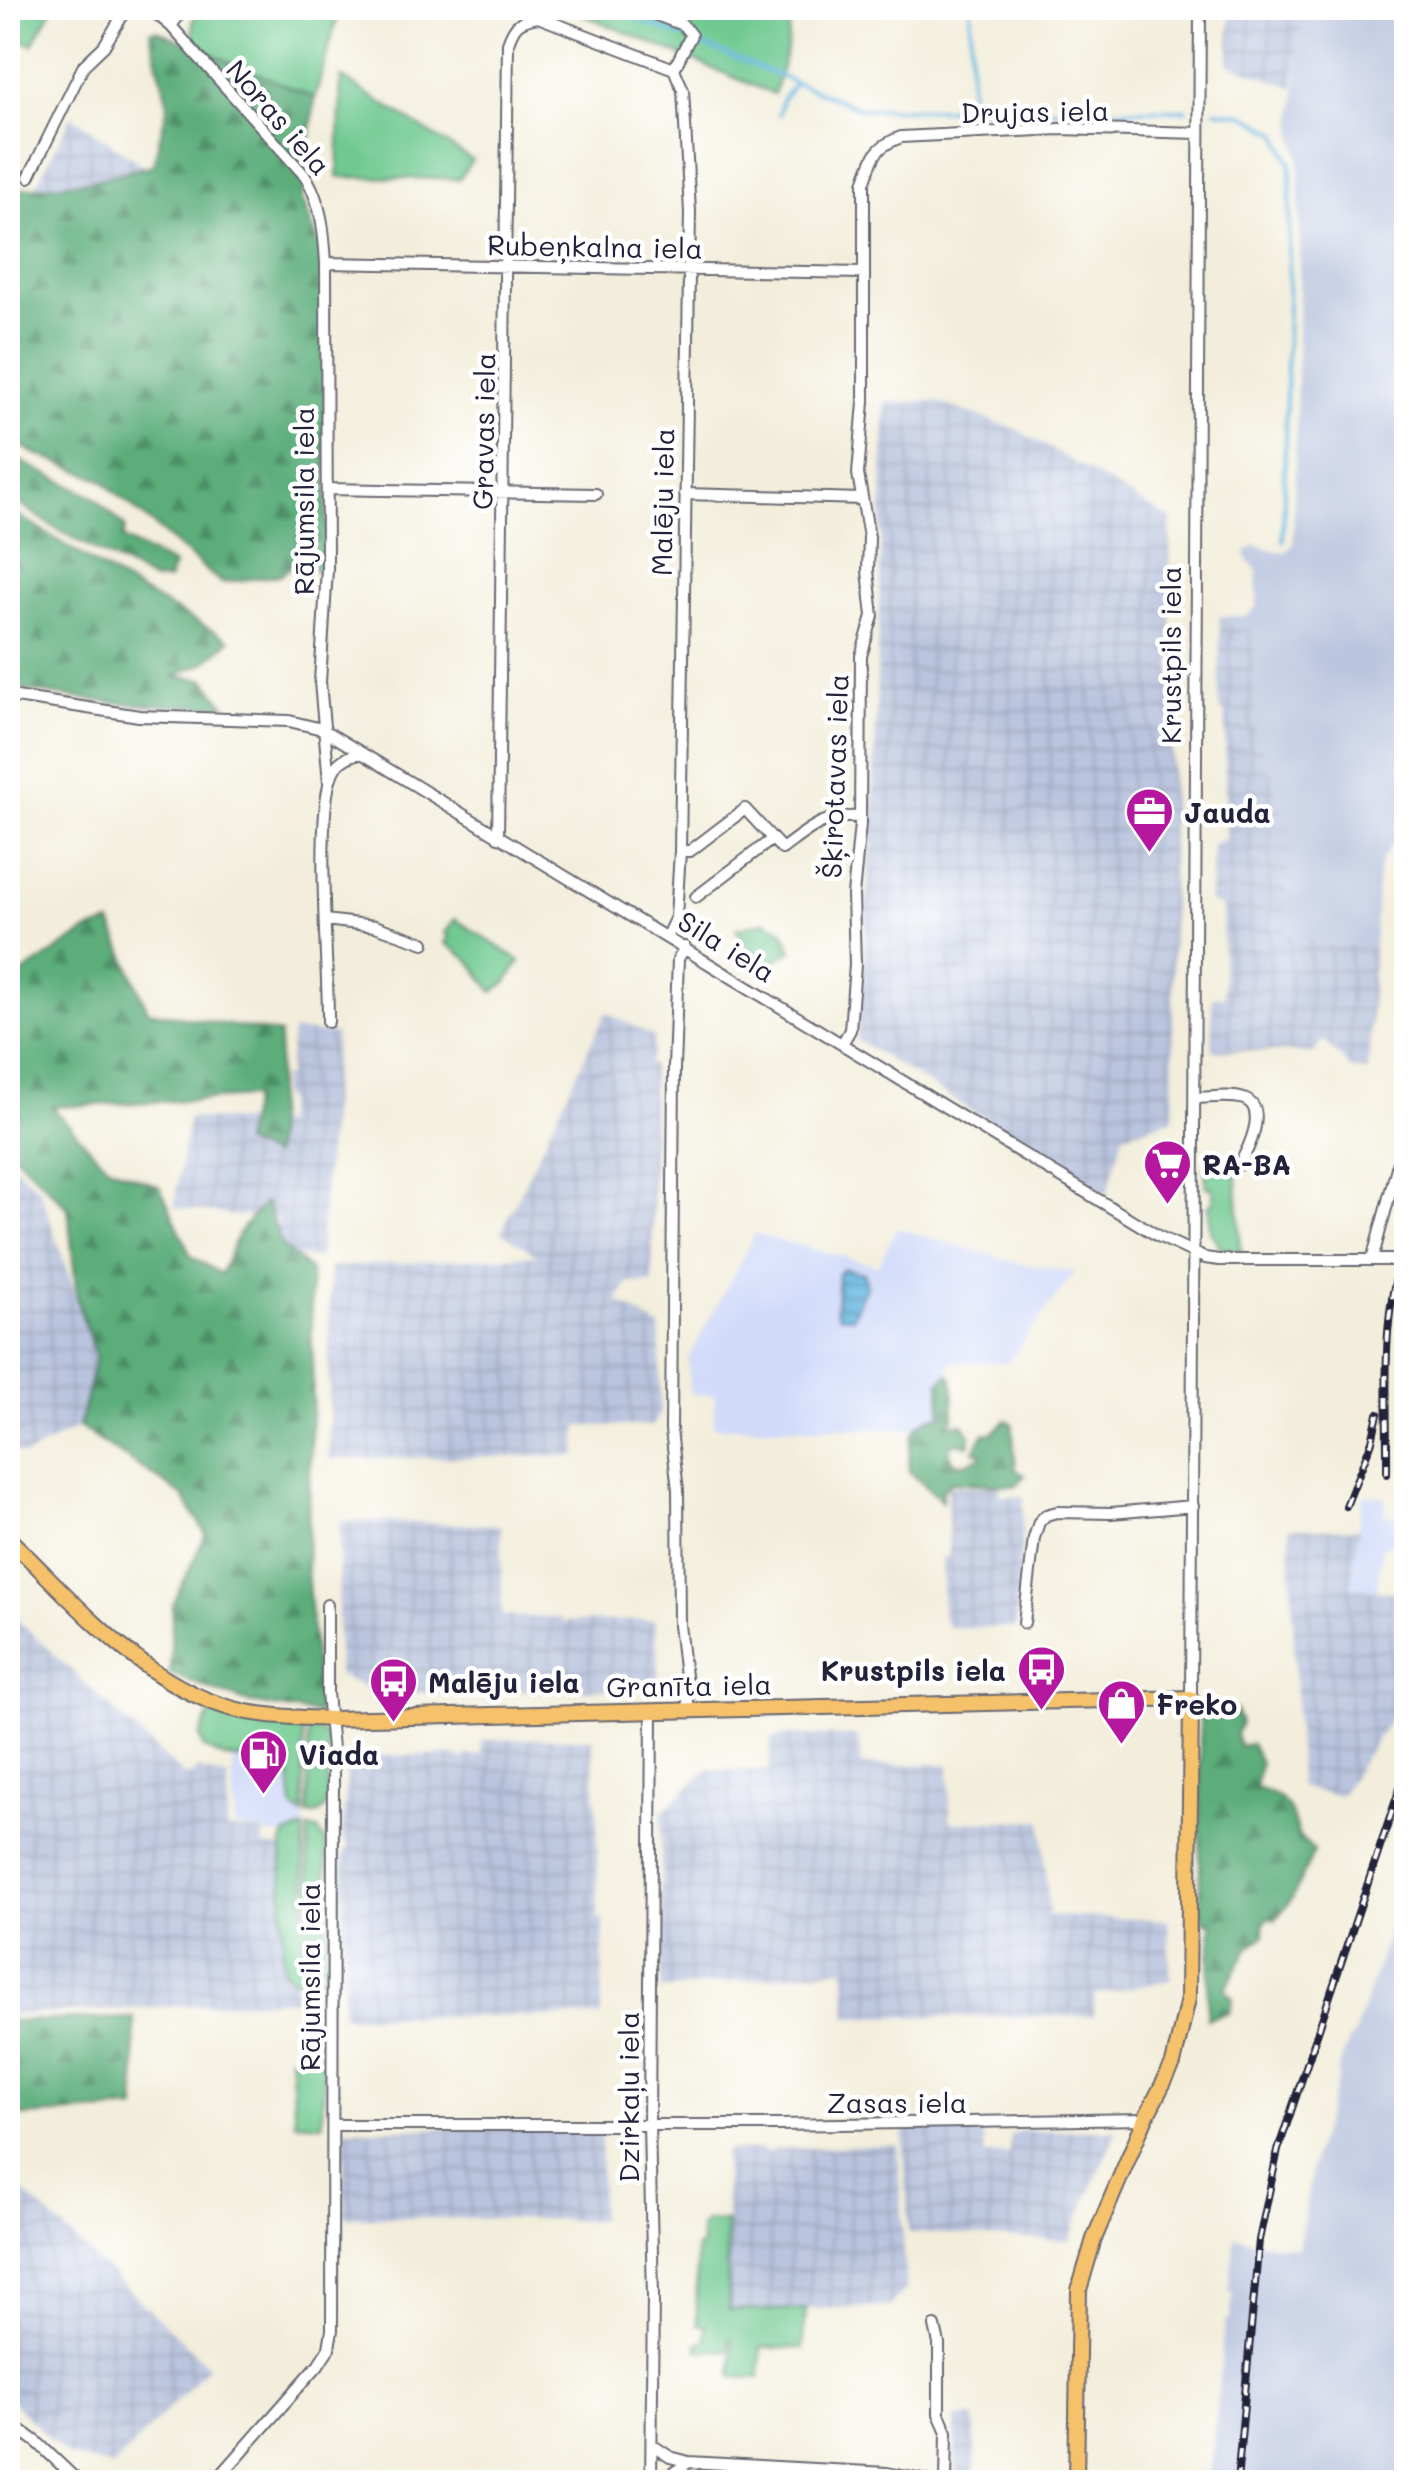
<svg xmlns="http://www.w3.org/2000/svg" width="1414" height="2490" font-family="Mali,sans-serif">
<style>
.built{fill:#d0daf9}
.industrial{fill:url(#industrial-grid)}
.railway{fill:#bac4de}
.green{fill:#6fc990;stroke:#487666;stroke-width:2.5}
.forest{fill:url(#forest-firs);stroke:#3e685a;stroke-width:2.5}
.park{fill:url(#park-dots);stroke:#487666;stroke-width:2.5}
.water{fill:url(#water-rules);stroke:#436c8e;stroke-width:2.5}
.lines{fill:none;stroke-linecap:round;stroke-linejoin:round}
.stream{stroke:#64b6e0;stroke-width:4}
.minor-casing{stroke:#6b6973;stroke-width:14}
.major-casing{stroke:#6b6973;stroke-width:18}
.minor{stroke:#fff;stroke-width:10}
.major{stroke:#f5c16b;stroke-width:14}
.rail-casing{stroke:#22223b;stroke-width:8}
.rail{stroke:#fff;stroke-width:4;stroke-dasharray:11;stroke-linecap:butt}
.labels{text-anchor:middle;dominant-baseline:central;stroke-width:9;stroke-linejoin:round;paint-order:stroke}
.street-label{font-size:28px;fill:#22223b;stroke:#fff}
.poi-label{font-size:28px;font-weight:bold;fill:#22223b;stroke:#fff;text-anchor:start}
</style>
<defs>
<pattern id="industrial-grid" width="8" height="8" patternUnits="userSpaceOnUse" patternTransform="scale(2.5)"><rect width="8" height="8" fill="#bac4de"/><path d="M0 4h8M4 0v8" fill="none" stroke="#a0a8bf"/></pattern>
<pattern id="forest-firs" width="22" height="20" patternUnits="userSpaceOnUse" patternTransform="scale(2.5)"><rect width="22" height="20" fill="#5bad7a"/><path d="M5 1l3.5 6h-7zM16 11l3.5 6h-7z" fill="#4b8c65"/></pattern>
<pattern id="park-dots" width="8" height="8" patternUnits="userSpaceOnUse" patternTransform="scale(2.5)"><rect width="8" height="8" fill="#6fc990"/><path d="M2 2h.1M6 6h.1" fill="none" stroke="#60ac7d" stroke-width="1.8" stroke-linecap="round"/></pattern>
<pattern id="water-rules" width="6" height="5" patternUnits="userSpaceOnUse" patternTransform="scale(2.5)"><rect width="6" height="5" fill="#64b6e0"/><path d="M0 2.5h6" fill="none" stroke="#5294b7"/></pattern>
</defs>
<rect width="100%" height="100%" fill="#fff"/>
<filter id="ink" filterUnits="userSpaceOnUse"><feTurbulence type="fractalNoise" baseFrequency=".01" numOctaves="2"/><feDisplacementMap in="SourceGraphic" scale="20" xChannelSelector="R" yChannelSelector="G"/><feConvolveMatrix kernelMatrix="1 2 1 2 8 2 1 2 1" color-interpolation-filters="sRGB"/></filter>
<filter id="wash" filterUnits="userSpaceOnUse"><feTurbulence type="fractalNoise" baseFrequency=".0048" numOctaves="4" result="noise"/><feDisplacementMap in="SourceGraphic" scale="40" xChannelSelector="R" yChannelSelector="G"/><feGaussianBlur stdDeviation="2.25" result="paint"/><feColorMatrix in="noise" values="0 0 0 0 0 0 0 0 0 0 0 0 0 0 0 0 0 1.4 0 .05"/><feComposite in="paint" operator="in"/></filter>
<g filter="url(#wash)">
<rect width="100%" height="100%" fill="#f3eedb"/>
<path class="built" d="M896,1228L1022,1264L1075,1272L1008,1362H950L949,1410L929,1429L713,1427L715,1395L690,1394L688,1359L755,1234L878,1266Z
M1363,1495L1385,1496L1384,1516H1406V1544H1391L1382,1548L1377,1590L1349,1588Z
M232,1757L280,1761L292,1773L299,1815H304V1829L285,1835H265V1830L235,1828Z"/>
<path class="industrial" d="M1230,8H1303L1295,88L1229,64Z
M72,116L145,167L90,181L36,186Z
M935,401L1018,430L1170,519L1174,1118L1123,1135L1107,1195L857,1040L873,816L885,403Z
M1220,626L1247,627L1256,639L1255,730L1290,826L1286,931L1293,939L1374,949L1368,1071L1352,1069L1323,1040L1314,1053L1212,1050V997H1224L1222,907L1210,902L1212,844L1225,839V714L1219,707Z
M606,1012L654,1037L653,1053L648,1063L652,1065L653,1283H628L618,1301L660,1327V1413L652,1426H578L577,1456L329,1459L330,1267L537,1255L501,1232Z
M292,1031L336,1034L319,1258L274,1254L278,1218L234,1216L174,1207L188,1118L283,1124L286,1098L281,1097L282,1076H288Z
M8,1159L40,1190L96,1357L79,1427L25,1456L8,1448Z
M947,1486H1000V1496H1024L1016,1628L949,1627L942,1617V1558L949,1557Z
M340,1521L501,1525L502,1616L561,1618L562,1622L655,1620L659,1676L644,1689L377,1693L337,1675Z
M1290,1528L1359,1529L1350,1588L1406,1593V1694L1340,1796L1299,1787Z
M8,1611L183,1775H192L198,1769L228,1778L227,1830L264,1831L263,1846L294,1849L296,1999L8,2016Z
M787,1735L858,1736L861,1765L949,1764L950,1822L1042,1820L1049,1916L1168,1920L1170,1980L1095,1995L1094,2016L847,2017L845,1968L661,1990V1813L707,1770H770L771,1739Z
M592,1738L597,1817L598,1919L604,1920L601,2017L342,2016L343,1854L350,1847L342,1838L348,1756L454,1755L464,1760L465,1756L481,1755L482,1740Z
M601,2128L600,2220L344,2217L343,2129Z
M907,2129H982L985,2155L1009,2154L1010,2136L1019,2131L1117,2130L1069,2241L909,2233L903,2135Z
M898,2145L906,2289L889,2307L729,2311L724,2151L760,2150L769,2153L774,2149Z
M8,2177L209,2366L113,2467L68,2456L8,2398Z
M975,2417L976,2476H956L955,2418Z"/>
<path class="railway" d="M1303,8H1406V822L1382,860L1378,875L1374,949L1293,939L1286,931L1290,826L1255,730L1256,639L1246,627L1220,626L1219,616H1247L1257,606V571L1247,559L1246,552L1255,545L1284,553L1293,545L1300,248L1299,158L1293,129Z
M1406,1881V2482H1206L1207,2470L1211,2468L1225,2321L1230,2320L1233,2294L1229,2291L1235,2237L1298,2249L1314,2155L1339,2076L1337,2073L1349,2039L1354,2035Z"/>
<path class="green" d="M8,8H53L32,45L8,32Z
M197,8H340L315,98L193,46V21Z
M567,8H792L787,49L774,94Z
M341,77L472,160L459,179L338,177Z
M455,919L520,961L507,982L493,992L470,961L445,943L449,937L445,933Z
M1236,1164L1241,1251L1221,1248L1210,1231L1209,1205L1213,1203V1188L1206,1187L1205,1166Z
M212,1709L253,1720L303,1725L304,1815L293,1808L290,1777L280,1763L225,1758L204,1748L200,1737Z
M308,1728L321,1732L327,1739C327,1753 331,1799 324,1809C319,1815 315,1814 308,1815Z
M304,1829L305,1979H292L283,1970L282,1844L285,1835Z
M308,1829L318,1830L327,1844L326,1965C324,1973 319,1980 309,1980Z
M290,2057L325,2059L322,2124L295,2122Z
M706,2221L726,2222L729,2311L806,2309L802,2349L761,2347L760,2378L732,2377V2339H729L728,2350L698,2351V2342H705V2326L697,2324L696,2248L701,2247L700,2227Z"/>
<path class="forest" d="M156,30L315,98L302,199L326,263L327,569L314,571L307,542L299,534L296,563L279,575L221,583L100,479L34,453L8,439V190L90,181L153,165L168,105L150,31Z
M8,455L94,497L125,527L123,539L174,565L168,580L154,581L58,530L8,496Z
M8,509L134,588L230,640L206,662L174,676L204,679L225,705C152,710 80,700 8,687Z
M111,923L148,1011L280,1034L273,1156L243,1143L253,1097L52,1107L106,1165L160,1187L191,1256L221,1274L238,1234L265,1202L283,1247L310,1270L313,1382L307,1570L319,1714L249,1703L170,1674L173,1603L206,1534L182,1495L79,1427L96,1357L77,1300L68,1208L8,1148V983L87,931Z
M949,1374L953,1379L954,1418L946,1424H963L970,1435L969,1445L952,1443L949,1451L954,1462L965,1463L981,1457V1453L974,1451L983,1434L993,1433L1006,1420L1012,1423L1016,1470L1025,1475L1016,1486L951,1482L942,1490V1501L909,1471C910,1441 908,1421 941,1415L940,1382Z
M1235,1709L1241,1723L1236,1734L1239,1746L1251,1744L1260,1763L1255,1787L1276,1796L1289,1808L1298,1835L1314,1851L1292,1899L1275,1920L1269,1917L1263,1925L1264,1936L1249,1947L1225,1989L1233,1999L1229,2012L1207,2019L1211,1922H1203L1200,1912V1716Z
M134,2018L136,2109L8,2117V2021Z"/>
<path class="park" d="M765,921L783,930L792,950L763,969L736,929Z"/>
<path class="water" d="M843,1269L863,1273L867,1284L852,1317L839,1316L836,1310L838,1274Z"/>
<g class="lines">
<path class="stream" d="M611,8L681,37
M698,43L861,109L1186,110
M970,108L971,8
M1216,111L1243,114L1277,133L1291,164L1283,541
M779,115L782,100L795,83"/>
</g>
</g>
<g filter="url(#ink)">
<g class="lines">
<defs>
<path id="minor" d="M149,8L171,26L306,177C322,205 324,231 326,263L327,569L320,682L329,782
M638,8L683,25L691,35L674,69
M171,26L184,8
M29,177L84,65L104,46L127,8
M326,263L864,273
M327,489L596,494
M685,494L862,499
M10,696L139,716L289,721L322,729L1158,1236L1205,1258L1219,1260H1406
M498,837L508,43C514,25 519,20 538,17L674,69
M680,851H690L745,809L782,849C812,827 823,815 860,817
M696,897L771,840
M325,920L375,926L424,943
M667,936L676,917L680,851L690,212L683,90L674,69
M685,947L678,959L674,1068L671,1430L678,1490L679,1625L689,1710
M328,1022C329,972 313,803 335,768C341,759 350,756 360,753
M842,1044L850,1030L855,965L853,895L860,824L861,656L873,616L868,571L869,537L858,474L864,402V183C874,156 873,148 901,137L1060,129L1199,133
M1406,1082V1091
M1195,1098C1210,1098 1230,1094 1244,1099C1269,1108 1248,1150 1239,1165
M1372,1260L1406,1134
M1024,1623L1034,1538L1039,1522L1046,1515L1057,1512L1111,1513L1193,1506
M1191,1698L1200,8
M333,2125H778L1145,2119
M935,2326L939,2344V2414L947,2432L946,2482
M8,2421L37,2442L79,2482
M652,2445L670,2457L689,2462L887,2473L933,2482
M215,2482L318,2365L329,2348L332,2330L333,1760L327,1693V1605
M651,2482L653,2297L649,2124L652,1711
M660,2482L689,2462"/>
<path id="major" d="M8,1538C77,1603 148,1693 247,1712C275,1717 303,1718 331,1719L1191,1698L1188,1999L1173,2064L1145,2119L1094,2239L1079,2290L1076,2482"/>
</defs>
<use href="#minor" class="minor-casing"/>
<use href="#major" class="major-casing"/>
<use href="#minor" class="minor"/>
<use href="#major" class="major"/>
<defs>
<path id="rail" d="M1387,1474C1388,1397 1379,1316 1406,1243
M1346,1506L1372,1441L1378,1414
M1237,2482L1259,2240L1278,2150L1406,1770"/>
</defs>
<use href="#rail" class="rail-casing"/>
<use href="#rail" class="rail"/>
</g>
</g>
<defs>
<symbol id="office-pin" viewBox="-11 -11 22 30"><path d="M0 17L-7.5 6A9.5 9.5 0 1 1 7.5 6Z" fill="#b5179e" stroke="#fff"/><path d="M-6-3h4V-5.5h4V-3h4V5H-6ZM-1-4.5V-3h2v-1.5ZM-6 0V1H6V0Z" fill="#fff"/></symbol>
<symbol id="supermarket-pin" viewBox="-11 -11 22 30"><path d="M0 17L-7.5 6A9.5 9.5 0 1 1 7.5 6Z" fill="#b5179e" stroke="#fff"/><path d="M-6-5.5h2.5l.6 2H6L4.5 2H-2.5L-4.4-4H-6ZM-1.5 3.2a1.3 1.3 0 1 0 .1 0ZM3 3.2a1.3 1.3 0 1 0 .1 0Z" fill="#fff"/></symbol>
<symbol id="bus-pin" viewBox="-11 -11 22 30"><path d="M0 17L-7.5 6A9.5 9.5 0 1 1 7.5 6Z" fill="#b5179e" stroke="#fff"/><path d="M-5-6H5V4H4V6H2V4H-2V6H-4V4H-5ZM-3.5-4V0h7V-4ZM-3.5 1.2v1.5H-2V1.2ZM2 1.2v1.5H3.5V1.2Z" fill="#fff"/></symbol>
<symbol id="shop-pin" viewBox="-11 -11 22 30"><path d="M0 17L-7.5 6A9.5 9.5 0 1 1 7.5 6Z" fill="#b5179e" stroke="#fff"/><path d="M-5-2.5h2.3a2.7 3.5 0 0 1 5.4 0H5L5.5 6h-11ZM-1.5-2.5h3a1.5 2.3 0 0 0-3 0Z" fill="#fff"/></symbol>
<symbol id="fuel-pin" viewBox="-11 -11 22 30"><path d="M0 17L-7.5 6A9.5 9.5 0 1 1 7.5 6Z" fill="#b5179e" stroke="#fff"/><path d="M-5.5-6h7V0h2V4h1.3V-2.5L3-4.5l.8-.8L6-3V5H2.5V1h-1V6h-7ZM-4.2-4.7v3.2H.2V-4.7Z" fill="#fff"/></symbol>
</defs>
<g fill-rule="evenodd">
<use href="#office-pin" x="1122" y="784" width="55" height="75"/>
<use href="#supermarket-pin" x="1140" y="1136" width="55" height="75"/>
<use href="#bus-pin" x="1014" y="1642" width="55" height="75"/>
<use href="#bus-pin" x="366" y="1654" width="55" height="75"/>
<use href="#shop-pin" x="1094" y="1676" width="55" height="75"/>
<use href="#fuel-pin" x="236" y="1726" width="55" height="75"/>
</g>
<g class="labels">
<g class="street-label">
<text transform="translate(1035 111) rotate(-1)">Drujas iela</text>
<text transform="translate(279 117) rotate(49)">Noras iela</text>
<text transform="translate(595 246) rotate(1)">Rubeņkalna iela</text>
<text transform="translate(483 431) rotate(-89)">Gravas iela</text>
<text transform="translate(303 501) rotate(-90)">Rājumsila iela</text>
<text transform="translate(662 502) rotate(-89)">Malēju iela</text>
<text transform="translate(1170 655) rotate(-90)">Krustpils iela</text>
<text transform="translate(834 776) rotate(-88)">Šķirotavas iela</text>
<text transform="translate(727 946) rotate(32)">Sila iela</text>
<text transform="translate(689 1685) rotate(-1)">Granīta iela</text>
<text transform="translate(309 1977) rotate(-90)">Rājumsila iela</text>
<text transform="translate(628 2097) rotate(-90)">Dzirkaļu iela</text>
<text x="897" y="2102">Zasas iela</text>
</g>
<g class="poi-label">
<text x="1184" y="812">Jauda</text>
<text x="1202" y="1164">RA-BA</text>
<text x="1006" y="1670" text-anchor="end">Krustpils iela</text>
<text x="428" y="1682">Malēju iela</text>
<text x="1156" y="1704">Freko</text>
<text x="299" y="1754">Viada</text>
</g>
</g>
<rect width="1414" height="2490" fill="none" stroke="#fff" stroke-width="40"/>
</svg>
